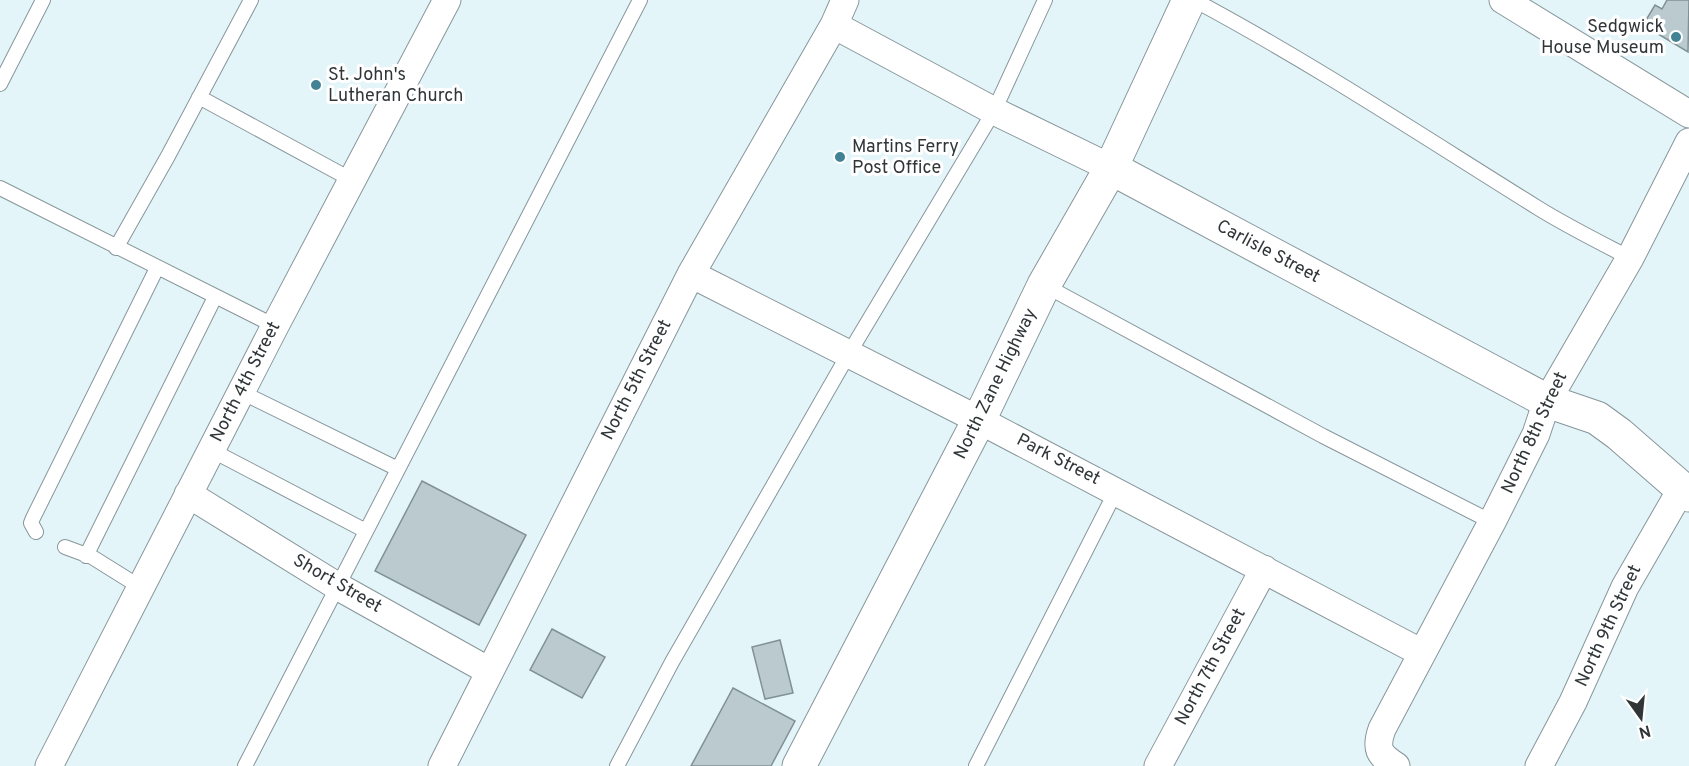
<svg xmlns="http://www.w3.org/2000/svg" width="1689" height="766" font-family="Overpass,sans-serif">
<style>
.building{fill:#bacacf;stroke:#809094;stroke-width:1.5}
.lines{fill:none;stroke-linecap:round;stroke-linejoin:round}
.lane-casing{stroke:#87969b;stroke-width:16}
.street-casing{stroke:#87969b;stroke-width:29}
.secondary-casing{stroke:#87969b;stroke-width:35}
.lane{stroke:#fff;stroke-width:14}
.street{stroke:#fff;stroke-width:27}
.secondary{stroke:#fff;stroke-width:33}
.poi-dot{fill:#418395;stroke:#fff;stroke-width:2}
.labels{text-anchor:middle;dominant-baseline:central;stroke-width:6;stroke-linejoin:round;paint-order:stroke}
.poi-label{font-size:18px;fill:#303638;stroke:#fff;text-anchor:start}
.street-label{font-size:18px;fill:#303638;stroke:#fff}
</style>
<rect width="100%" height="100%" fill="#e4f5fa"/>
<path class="building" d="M1667,0H1689L1688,52L1643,25L1655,5L1662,9Z
M422,481L526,535L479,625L375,571Z
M552,629L605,657L582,698L530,670Z
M780,640L793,693L765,699L752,647Z
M733,688L795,721L771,766H691Z"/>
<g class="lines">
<defs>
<path id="lane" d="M1194,0C1312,63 1424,137 1538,208C1567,226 1599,242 1630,258
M0,84L43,0
M199,97L352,180
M0,188L275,326
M116,248L168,156L251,0
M1044,285L1323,436L1492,522
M241,392L398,469
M211,450L366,531
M36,532L31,523L33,518L157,268
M65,547L92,557L140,587
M86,556L215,297
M245,766L640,0
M617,766L672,662L848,355L994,111L1045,0
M976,766L1116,491"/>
<path id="street" d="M1503,0L1689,114
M834,25L994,111L1111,168
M691,274L979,420L1422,653
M188,494L337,586L489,671
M49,766L275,326L447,0
M442,766L691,274L834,25L845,0
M1158,766L1264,569
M1396,766C1379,755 1375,749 1382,729L1492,522L1536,434L1547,401L1630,258L1689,142
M1539,766L1573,702L1625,587L1682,488"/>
<path id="secondary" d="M1111,168L1547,401L1597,418L1619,434L1689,495
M799,766L979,420L1044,285L1111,168L1189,0"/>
</defs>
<use href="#lane" class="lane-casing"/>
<use href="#street" class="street-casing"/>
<use href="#secondary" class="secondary-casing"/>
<use href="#lane" class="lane"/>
<use href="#street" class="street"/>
<use href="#secondary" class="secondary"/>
</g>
<g class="poi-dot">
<circle cx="1676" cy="37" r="6"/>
<circle cx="316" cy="85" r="6"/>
<circle cx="840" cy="157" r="6"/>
</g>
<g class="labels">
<g class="poi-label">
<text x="1664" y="27" text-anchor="end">Sedgwick<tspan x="1664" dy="21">House Museum</tspan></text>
<text x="328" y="75">St. John's<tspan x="328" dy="21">Lutheran Church</tspan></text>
<text x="852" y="147">Martins Ferry<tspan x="852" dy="21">Post Office</tspan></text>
</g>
<g class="street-label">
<text transform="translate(1268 252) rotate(28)">Carlisle Street</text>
<text transform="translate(637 380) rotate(-63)">North 5th Street</text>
<text transform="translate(246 382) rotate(-63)">North 4th Street</text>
<text transform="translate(996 384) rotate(-64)">North Zane Highway</text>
<text transform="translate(1535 433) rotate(-65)">North 8th Street</text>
<text transform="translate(1058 460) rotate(27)">Park Street</text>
<text transform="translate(337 584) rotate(30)">Short Street</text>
<text transform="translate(1609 626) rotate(-65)">North 9th Street</text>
<text transform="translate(1211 667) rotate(-62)">North 7th Street</text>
</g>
</g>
<g transform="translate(1641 718) rotate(165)" stroke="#ffffff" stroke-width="4.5" paint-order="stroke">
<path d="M0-4.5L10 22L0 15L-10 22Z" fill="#303638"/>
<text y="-9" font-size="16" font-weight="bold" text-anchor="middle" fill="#303638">N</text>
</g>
</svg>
